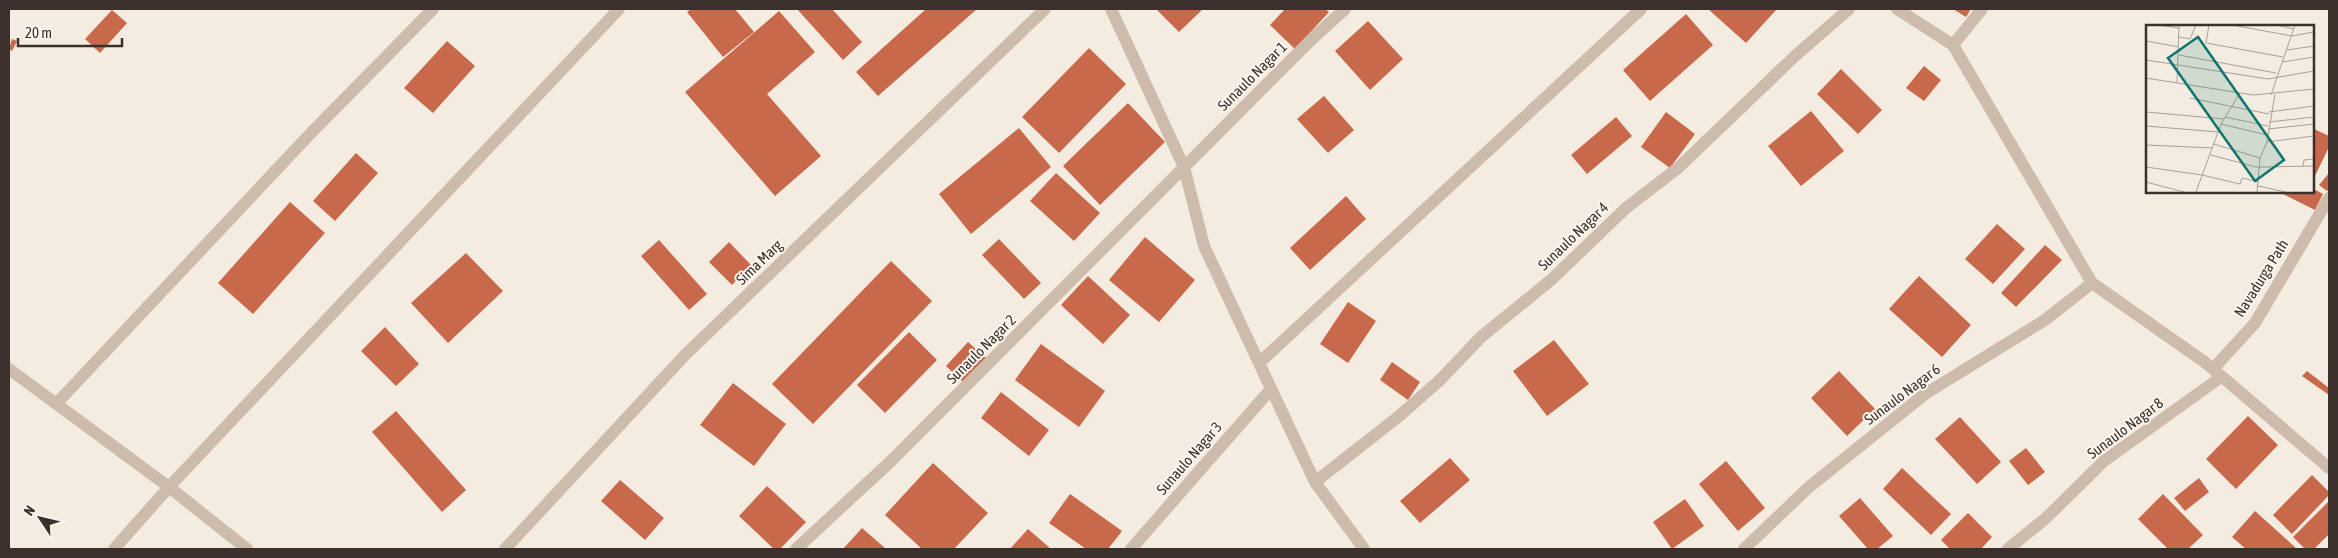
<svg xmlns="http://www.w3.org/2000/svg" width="2338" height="558" font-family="'Asap Condensed',sans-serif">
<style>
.building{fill:#c8694b}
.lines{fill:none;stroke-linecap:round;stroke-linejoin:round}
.minor{stroke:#cdbbac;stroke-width:12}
.tertiary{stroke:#cdbbac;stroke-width:12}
.labels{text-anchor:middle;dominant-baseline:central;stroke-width:4;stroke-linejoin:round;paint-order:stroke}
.street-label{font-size:15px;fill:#3b302b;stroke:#fbf5ee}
.inset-road{fill:none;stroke:#aaa098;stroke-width:1}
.view{fill:#0f766e;fill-opacity:0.15;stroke:#0f766e;stroke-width:2.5}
.inset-edge{fill:none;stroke:#3b302b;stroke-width:2.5}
</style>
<rect width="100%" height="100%" fill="#f4ebe1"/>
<path class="building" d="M691,9H735L754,32L723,57L687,12Z
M797,9H832L862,42L843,60Z
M926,9H977L878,96L856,72Z
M1156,9H1203L1179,32Z
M1285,9H1325L1329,12L1295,49L1270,25Z
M1708,9H1777L1746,43Z
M1953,9H1971L1966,17Z
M112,10L127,23L100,53L85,39Z
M779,11L815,52L767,94L821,156L775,196L685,92Z
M1686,14L1713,45L1650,101L1623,70Z
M1368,21L1403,59L1370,90L1335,51Z
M12,39L17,41L12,51L9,49Z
M447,41L475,66L433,113L404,88Z
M1089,48L1126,84L1059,153L1022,117Z
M1924,66L1941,80L1924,101L1906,88Z
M1841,69L1882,110L1858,134L1817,94Z
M1324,96L1354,130L1328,153L1297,119Z
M1128,103L1165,142L1100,205L1063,166Z
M1811,111L1844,151L1801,186L1768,146Z
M1666,112L1695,134L1670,168L1641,147Z
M1616,117L1632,136L1587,174L1571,155Z
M1019,128L1051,167L971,234L939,194Z
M2312,128L2329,136V147L2313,180Z
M356,153L378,173L335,221L313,201Z
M1056,173L1100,213L1074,241L1030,201Z
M2329,173V189L2327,191L2319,185Z
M2312,188L2323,194L2315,210L2277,191H2312Z
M1346,196L1366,219L1310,270L1290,248Z
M290,202L325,233L253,314L218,283Z
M1997,224L2025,249L1993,284L1965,259Z
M1145,237L1195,280L1159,322L1109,280Z
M999,239L1041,283L1024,299L982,255Z
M659,240L707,294L689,310L641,256Z
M729,242L751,265L732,285L709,262Z
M2045,245L2062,260L2016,307L2001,293Z
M466,253L503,291L448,343L411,303Z
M891,261L932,301L813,424L772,384Z
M1088,276L1130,315L1103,344L1061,305Z
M1919,276L1971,325L1942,357L1889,309Z
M1348,302L1376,321L1348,363L1320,344Z
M385,327L419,364L396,386L361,351Z
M909,332L937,360L885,413L857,385Z
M1554,340L1589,384L1547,416L1513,371Z
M968,342L986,358L963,382L946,366Z
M1041,344L1105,391L1079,427L1015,380Z
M1392,362L1420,382L1408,400L1380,380Z
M1839,371L1875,409L1847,436L1811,398Z
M2307,371L2329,388V395L2302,376Z
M733,383L786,424L754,466L700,425Z
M1001,392L1049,430L1029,456L981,418Z
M396,411L466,490L442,512L372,432Z
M2248,416L2278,445L2236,489L2206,459Z
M1960,417L2001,462L1977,484L1935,439Z
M2026,448L2045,472L2028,485L2009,461Z
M1450,458L1470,480L1420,523L1400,501Z
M1726,461L1765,508L1738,531L1699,484Z
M933,463L988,513L954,549H922L885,515Z
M1902,468L1951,514L1931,535L1883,489Z
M2312,475L2329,492V495L2292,534L2273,515Z
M2199,478L2209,492L2185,511L2174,498Z
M620,480L664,518L645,540L601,501Z
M767,486L806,522L780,549H774L739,516Z
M1070,494L1122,531L1108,549H1086L1049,523Z
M2163,494L2203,535L2188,549H2168L2138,519Z
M1860,498L1893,536L1877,549H1868L1839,516Z
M1685,499L1704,526L1672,549L1653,522Z
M2329,501V534L2314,549H2305L2293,537Z
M2255,511L2297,549H2246L2232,537Z
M1968,513L1992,537L1981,549H1950L1941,540Z
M862,528L886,549H843Z
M1028,529L1051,549H1010Z"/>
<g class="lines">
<path class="minor" d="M1111,9L1184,167L1204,246L1315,482L1364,549
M1897,9L1953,45L2092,283L2206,363L2329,468
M1953,45L1982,9
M1259,363L1641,9
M9,369L169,487L247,549
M2213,369L2255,323L2329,198
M56,404L311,133L433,9
M1315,482L1398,417L1440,380L1481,337L1551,280L1626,208L1678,168L1795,56L1849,9
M114,549L169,487L619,9
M796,549L889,463L1312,39L1345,9
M1131,549L1271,389
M1744,549L1809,487L1925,394L2045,320L2092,283
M2008,549L2046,518L2104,461L2221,377"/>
<path class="tertiary" d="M505,549L685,355L1045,9"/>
</g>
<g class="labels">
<g class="street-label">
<text transform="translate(1252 76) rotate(-45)">Sunaulo Nagar 1</text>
<text transform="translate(1573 236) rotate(-44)">Sunaulo Nagar 4</text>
<text transform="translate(759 262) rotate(-44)">Sima Marg</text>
<text transform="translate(2261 278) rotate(-58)">Navadurga Path</text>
<text transform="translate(981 349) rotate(-45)">Sunaulo Nagar 2</text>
<text transform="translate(1902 394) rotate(-37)">Sunaulo Nagar 6</text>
<text transform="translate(2125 428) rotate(-37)">Sunaulo Nagar 8</text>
<text transform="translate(1189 458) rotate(-49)">Sunaulo Nagar 3</text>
</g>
</g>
<g transform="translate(2146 25)">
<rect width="168" height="168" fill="#f4ebe1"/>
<path class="inset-road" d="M12,0L33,3M63,0L60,18L137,32M86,0L146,11L168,7M131,0L148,4M33,12L44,14L50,0M0,16L33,22M141,25L168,21M33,30L130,48M0,35L122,54L168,46M136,37L168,32M0,53L107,70L168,64M31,58L33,0M125,70L149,0M44,73L123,89M0,87L78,94M123,87L168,81M79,92L122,101M123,97L168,92M75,99L121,110M0,101L72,107M122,104L168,99M121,117L168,111M68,119L114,133M0,120L67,123M65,130L114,143M157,141L158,135L168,134M0,142L56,150M114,142L168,141M56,150L94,159L96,153L113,157M0,157L38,167M112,161L140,167M50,167L75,99L94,68M111,167L114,133L121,117L129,69"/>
<path class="view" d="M52,12L138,135L109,156L22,33Z"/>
<rect width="168" height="168" class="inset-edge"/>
</g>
<rect width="2338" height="558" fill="none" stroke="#3b302b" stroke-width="20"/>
<g transform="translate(40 518) rotate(305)" stroke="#fbf5ee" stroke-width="4" paint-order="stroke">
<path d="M0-4L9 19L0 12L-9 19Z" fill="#3b302b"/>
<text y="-8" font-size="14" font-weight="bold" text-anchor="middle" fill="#3b302b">N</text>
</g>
<path d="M18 38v8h104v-8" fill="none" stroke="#3b302b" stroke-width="2.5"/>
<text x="25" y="38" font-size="15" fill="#3b302b" stroke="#fbf5ee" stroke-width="4" paint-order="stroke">20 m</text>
</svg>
